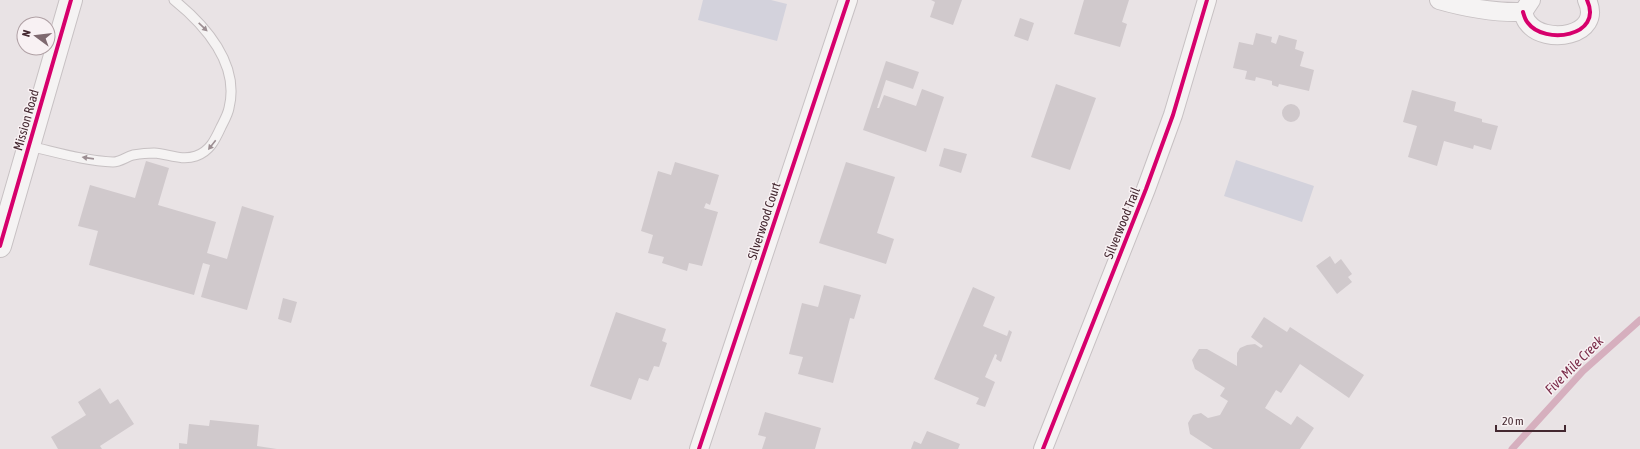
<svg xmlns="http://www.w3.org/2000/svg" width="1640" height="449" font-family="'Asap Condensed',sans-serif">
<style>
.green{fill:#d3d2dc}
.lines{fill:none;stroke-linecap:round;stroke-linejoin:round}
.stream{stroke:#d6afbe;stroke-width:7}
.building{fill:#d0c9cc}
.service-casing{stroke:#c7c1c3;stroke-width:11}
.minor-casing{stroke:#c7c1c3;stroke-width:20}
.tertiary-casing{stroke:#c7c1c3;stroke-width:24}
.service{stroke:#f5f3f3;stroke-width:9}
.minor{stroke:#f5f3f3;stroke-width:18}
.tertiary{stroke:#f5f3f3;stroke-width:22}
.cycleway-casing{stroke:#f8f1f3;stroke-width:6}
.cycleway{stroke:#d6006c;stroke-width:4}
.oneway{fill:#9c8e92}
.labels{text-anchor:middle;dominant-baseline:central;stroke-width:3;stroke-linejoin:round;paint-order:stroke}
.street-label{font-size:13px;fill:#442830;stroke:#f8f1f3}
.water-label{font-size:14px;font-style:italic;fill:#7c2e4b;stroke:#f8f1f3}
</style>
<rect width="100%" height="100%" fill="#e9e3e5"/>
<path class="green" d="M703,0H771L787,4L777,41L698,20Z
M1236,160L1314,186L1302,222L1224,196Z"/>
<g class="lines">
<path class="stream" d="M1512,449L1583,371L1640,320"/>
</g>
<path class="building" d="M931,0H962L953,25L930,17L935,2Z
M1084,0H1129L1122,22L1127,24L1120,47L1074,34Z
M1020,18L1034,23L1028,41L1014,36Z
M1256,33L1272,37L1271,42L1276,44L1279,35L1297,40L1295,49L1304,52L1300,66L1314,70L1309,91L1279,84L1278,87L1272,85V81L1256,77L1255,81L1245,79L1247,71L1233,68L1239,42L1253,45Z
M886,61L919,72L913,89L886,80L877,108H879L884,95L916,106L922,89L944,97L926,152L863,130Z
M1056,84L1096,98L1070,170L1031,157Z
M1412,90L1456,102L1454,111L1482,119V122L1498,126L1491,150L1474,145L1473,149L1444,141L1437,166L1408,157L1417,126L1403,122Z
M1282 113a9 9 0 1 1 18 0a9 9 0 1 1-18 0Z
M944,148L967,154L961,173L939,166Z
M146,161L169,168L158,205L216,222L207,253L227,259L242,206L274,216L247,310L201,297L210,265L203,263L194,295L89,265L98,231L78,226L90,185L135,198Z
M675,162L719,175L710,205L706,203L704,208L718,212L702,266L689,263L687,271L662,263L664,257L648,253L653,235L641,231L658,171L671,175Z
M846,162L895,177L877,233L894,239L886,264L819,243Z
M1330,256L1335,264L1341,259L1352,274L1348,277L1352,282L1337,294L1316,266Z
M824,285L861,295L854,319L850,318L833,383L798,374L803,357L789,354L802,303L818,307Z
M973,287L995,297L983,326L1007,336L1009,330L1012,332L1001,362L996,359L997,355L995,354L985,377L995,382L985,407L976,404L979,398L934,379Z
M283,298L297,302L291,323L278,319Z
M616,312L666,329L662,341L667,343L659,367L654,366L648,381L639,378L631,400L590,386Z
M1264,317L1287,332L1290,327L1364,375L1349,398L1300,364L1281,393L1276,390L1265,408L1291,425L1297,416L1314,428L1300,449H1213L1190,434L1188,423L1193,415L1201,413L1208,418L1220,415L1228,401L1220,396L1225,388L1195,369L1192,360L1199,349H1207L1237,366V353L1240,348L1247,345L1255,344L1261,348L1263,346L1251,337Z
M100,388L110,404L118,399L134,424L100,446L102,449H58L51,437L86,415L78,402Z
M765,412L821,428L815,449H762L766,437L758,435Z
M210,420L259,425L257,446L277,449H179V443L187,444L189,424L209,426Z
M927,431L960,444L958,449H911L914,441L921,444Z"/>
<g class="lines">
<defs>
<path id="service" d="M29,146C56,152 85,161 113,162C120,162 126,157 133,155C139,154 148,153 154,153C169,154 181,161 196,156C210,151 215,140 221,127C224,121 228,114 229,108C240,64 205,25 174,0"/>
<path id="minor" d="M1439,0C1467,8 1493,13 1523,12L1531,0
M1523,12C1524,15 1525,20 1528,23C1544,45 1604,37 1587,0
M699,449L848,0
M1043,449L1146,189L1173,115L1207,0"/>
<path id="tertiary" d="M0,246L71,0"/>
</defs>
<use href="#service" class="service-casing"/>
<use href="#minor" class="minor-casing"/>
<use href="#tertiary" class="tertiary-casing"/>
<use href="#service" class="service"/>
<use href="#minor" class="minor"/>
<use href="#tertiary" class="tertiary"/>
<defs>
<path id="cycleway" d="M1523,12C1524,15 1525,20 1528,23C1544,45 1604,37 1587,0
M0,246L71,0
M699,449L848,0
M1043,449L1146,189L1173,115L1207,0"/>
</defs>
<use href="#cycleway" class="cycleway-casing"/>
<use href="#cycleway" class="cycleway"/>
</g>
<defs><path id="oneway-solid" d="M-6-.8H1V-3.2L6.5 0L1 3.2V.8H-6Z"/></defs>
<g class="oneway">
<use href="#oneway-solid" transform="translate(203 27) rotate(44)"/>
<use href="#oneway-solid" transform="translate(212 145) rotate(128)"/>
<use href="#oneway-solid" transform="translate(88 158) rotate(-172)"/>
</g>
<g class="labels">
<g class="street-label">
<text transform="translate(26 120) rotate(-74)">Mission Road</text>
<text transform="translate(764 221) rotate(-72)">Silverwood Court</text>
<text transform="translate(1122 223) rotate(-68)">Silverwood Trail</text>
</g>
<g class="water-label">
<text transform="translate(1574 365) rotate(-45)">Five Mile Creek</text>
</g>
</g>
<g transform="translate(36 36) rotate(285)"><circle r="19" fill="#f8f1f3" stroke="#b0a1a5"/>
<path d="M0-3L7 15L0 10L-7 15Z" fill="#7e696f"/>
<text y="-6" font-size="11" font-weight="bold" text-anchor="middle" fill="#442830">N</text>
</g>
<path d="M1496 425v6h69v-6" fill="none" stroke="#442830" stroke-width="2"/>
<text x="1502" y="425" font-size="12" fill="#442830" stroke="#f8f1f3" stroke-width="3" paint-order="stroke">20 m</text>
</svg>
